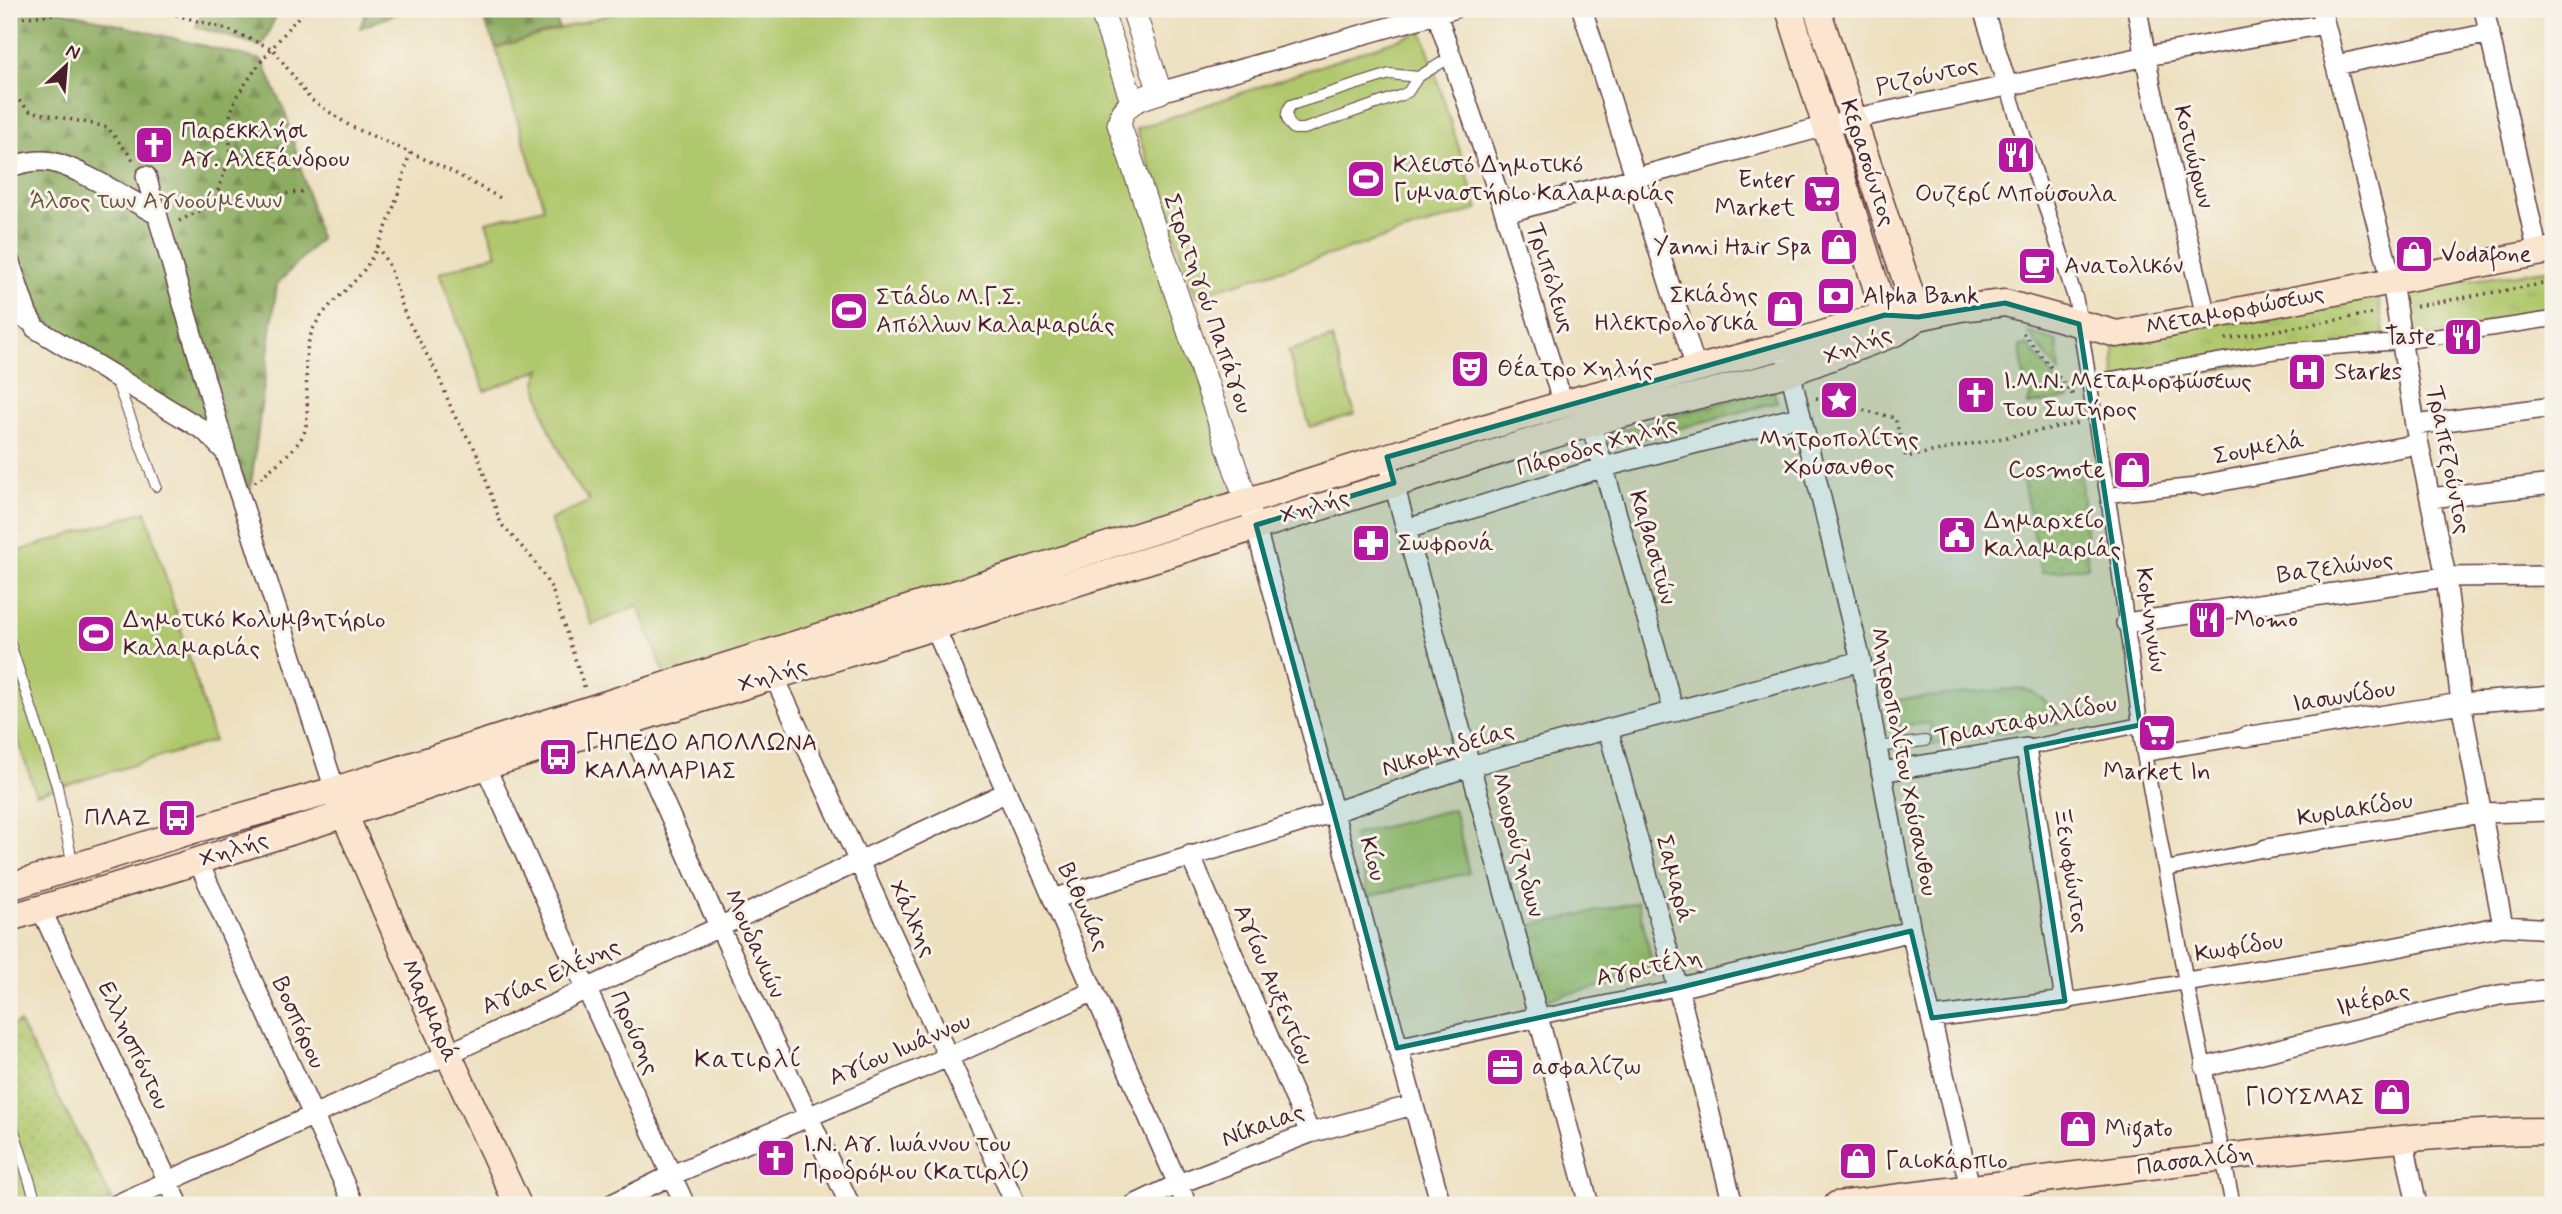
<svg xmlns="http://www.w3.org/2000/svg" width="2562" height="1214" font-family="Mynerve,sans-serif">
<style>
.grass{fill:url(#grass-dots);stroke:#7d744c;stroke-width:2}
.forest{fill:url(#forest-firs);stroke:#6b6646;stroke-width:2}
.park{fill:url(#park-tufts);stroke:#7d744c;stroke-width:2}
.pitch{fill:#b0c86d;stroke:#7d744c;stroke-width:2}
.lines{fill:none;stroke-linecap:round;stroke-linejoin:round}
.service-casing{stroke:#623c41;stroke-width:12}
.pedestrian-casing{stroke:#623c41;stroke-width:17}
.minor-casing{stroke:#623c41;stroke-width:22}
.tertiary-casing{stroke:#623c41;stroke-width:25}
.secondary-casing{stroke:#623c41;stroke-width:29}
.path{stroke:#623c41;stroke-width:3.5;stroke-dasharray:2 5;stroke-linecap:butt}
.service{stroke:#fff;stroke-width:10}
.pedestrian{stroke:#fff;stroke-width:14}
.minor{stroke:#fff;stroke-width:19}
.tertiary{stroke:#fff;stroke-width:23}
.secondary{stroke:#fce5cf;stroke-width:26}
.marked{fill:#0f766e;fill-opacity:0.2;stroke:#0f766e;stroke-width:5;stroke-linejoin:round}
.labels{text-anchor:middle;dominant-baseline:central;stroke-width:6;stroke-linejoin:round;paint-order:stroke}
.street-label{font-size:24px;fill:#4a1f2b;stroke:#f7f3e8}
.poi-label{font-size:24px;fill:#4a1f2b;stroke:#f7f3e8;text-anchor:start}
.park-label{font-size:24px;fill:#69523f;stroke:#f7f3e8}
.neighbourhood-label{font-size:26px;letter-spacing:2px;fill:#4a1f2b;stroke:#f7f3e8}
</style>
<defs>
<pattern id="grass-dots" width="8" height="8" patternUnits="userSpaceOnUse" patternTransform="scale(1.75)"><rect width="8" height="8" fill="#b0c86d"/><path d="M2 2h.1M6 6h.1" fill="none" stroke="#99ab5f" stroke-width="1.8" stroke-linecap="round"/></pattern>
<pattern id="forest-firs" width="22" height="20" patternUnits="userSpaceOnUse" patternTransform="scale(1.75)"><rect width="22" height="20" fill="#8cac60"/><path d="M5 1l3.5 6h-7zM16 11l3.5 6h-7z" fill="#748b4f"/></pattern>
<pattern id="park-tufts" width="24" height="20" patternUnits="userSpaceOnUse" patternTransform="scale(1.75)"><rect width="24" height="20" fill="#b0c86d"/><path d="M3 7l-1-3M5 7V3M7 7l1-3M15 17l-1-3M17 17v-4M19 17l1-3" fill="none" stroke="#99ab5f"/></pattern>
</defs>
<rect width="100%" height="100%" fill="#f7f3e8"/>
<filter id="ink" filterUnits="userSpaceOnUse"><feTurbulence type="fractalNoise" baseFrequency=".0143" numOctaves="2"/><feDisplacementMap in="SourceGraphic" scale="14" xChannelSelector="R" yChannelSelector="G"/><feConvolveMatrix kernelMatrix="1 2 1 2 8 2 1 2 1" color-interpolation-filters="sRGB"/></filter>
<filter id="wash" filterUnits="userSpaceOnUse"><feTurbulence type="fractalNoise" baseFrequency=".00686" numOctaves="4" result="noise"/><feDisplacementMap in="SourceGraphic" scale="28" xChannelSelector="R" yChannelSelector="G"/><feGaussianBlur stdDeviation="1.57" result="paint"/><feColorMatrix in="noise" values="0 0 0 0 0 0 0 0 0 0 0 0 0 0 0 0 0 1.4 0 .05"/><feComposite in="paint" operator="in"/></filter>
<g filter="url(#wash)">
<rect width="100%" height="100%" fill="#ede0bf"/>
<path class="grass" d="M2028,332L2057,341L2060,375V374Z
M2028,345L2069,398L2028,405C2030,395 2035,388 2024,380L2020,346Z
M1773,389L1777,402L1611,447L1607,434Z
M2080,466L2088,567L2042,573L2022,477Z
M19,1022L112,1200L101,1205H9V1027Z"/>
<path class="forest" d="M9,9H54L262,60L286,115L320,239L277,284L250,492L227,443L34,323L9,226Z
M203,9H279L262,46L196,27Z
M367,9H408L360,28Z
M479,9H554L559,29L496,48Z"/>
<path class="park" d="M2553,269V313L2417,338L2408,289Z
M2378,293L2385,340L2115,388L2114,341Z
M2022,688C2041,695 2053,704 2058,723L1933,745L1930,723L1898,726L1894,700Z
M1638,902L1655,974L1546,999L1529,926Z"/>
<path class="pitch" d="M628,9H1099L1130,99L1116,122L1241,501L666,677L638,605L592,625L550,520L590,501L574,482L546,421L536,381L541,369L485,391L439,273L497,254L486,222L544,208L496,48Z
M1422,31L1478,209L1196,296L1136,129Z
M1332,338L1355,414L1310,427L1288,351Z
M146,511L214,741L36,794L9,714V554Z
M1454,809L1469,873L1368,896L1353,835Z"/>
</g>
<g filter="url(#ink)">
<g class="lines">
<defs>
<path id="service" d="M1418,77L1408,92L1402,95L1304,129H1294C1286,122 1284,114 1291,105L1390,74L1418,77L1451,57
M9,317L32,327
M116,380L156,486
M9,641L57,786L73,866
M1877,747L1925,741
M9,1115L37,1205"/>
<path id="pedestrian" d="M2007,85L2076,301L2118,561L2144,754L2186,982L2233,1205
M2089,383L2277,351L2401,342L2553,319
M2108,495L2201,485
M2026,748L2140,725
M2144,754L2245,737
M2166,869L2266,849
M2065,1001L2186,982
M1538,1017L1678,988"/>
<path id="minor" d="M1435,9L1505,213L1563,404
M1582,9L1696,368
M1983,9L2007,85
M2137,9L2151,86L2206,316
M2321,9L2392,282L2415,425L2446,577L2461,703L2503,926
M2484,9L2538,253
M2336,65L2490,33
M1160,92L1453,9
M9,167C23,163 38,159 52,162C81,169 128,199 156,214
M146,176L225,448
M1505,213L1852,119L2147,56L2325,24
M9,260L27,313L35,328L205,431L226,453L335,790
M1787,359L1861,661L1911,931L1974,1205
M1587,411L1674,712
M2415,425L2553,407
M1391,473L1589,1205
M2201,485L2418,444
M2430,498L2553,484
M1252,514L1441,1205
M1407,529L1604,467L1801,416
M2126,623L2446,577L2553,576
M935,628L1187,1205
M769,665L1016,1205
M623,710L719,926L850,1205
M1608,729L1678,988L1733,1205
M2245,737L2461,703L2553,696
M485,766L685,1205
M1881,772L2026,748L2065,1001L1932,1018
M2266,849L2482,813L2553,811
M1190,855L1310,1133
M198,861L354,1205
M1053,899L1334,812L1470,766L1861,661
M41,909L179,1205
M2186,982L2392,948L2503,926L2553,929
M1678,988L1911,931
M1397,1048L1538,1017
M2205,1067L2499,995L2553,989
M2403,1138L2417,1205
M116,1205L448,1054L1007,792
M610,1205L672,1175L948,1057L1094,991
M1134,1205L1178,1184L1310,1133L1413,1105"/>
<path id="tertiary" d="M1101,9L1132,101
M1133,9L1160,92C1141,98 1123,102 1119,124L1246,500"/>
<path id="secondary" d="M1789,9L1885,315
M1817,9L1918,317
M339,802L448,1054L518,1205
M9,887L190,831L335,790L1387,457L1584,398L1784,346L1885,315L1918,317L1960,308L2005,303L2117,334L2553,250
M9,918C169,871 328,822 485,766L1604,419L1791,372L1897,332L1918,317
M1837,1205C1984,1187 2131,1167 2279,1151C2370,1142 2461,1131 2553,1131"/>
</defs>
<use href="#service" class="service-casing"/>
<use href="#pedestrian" class="pedestrian-casing"/>
<use href="#minor" class="minor-casing"/>
<use href="#tertiary" class="tertiary-casing"/>
<use href="#secondary" class="secondary-casing"/>
<path class="path" d="M9,19L102,9L159,10L229,30L273,49L310,99L350,126L447,169L504,200
M9,91L30,111L107,127L135,162
M213,204L230,157V116L236,97L262,60L305,9
M179,221L213,204L305,191
M377,246L390,267L405,315L438,375L454,415L476,451L501,524L532,558L552,589L585,689
M2416,306L2553,282
M2023,333L2073,395
M2225,339L2376,313
M1816,398L1895,418L1906,457L2078,423
M255,482C268,471 298,449 304,433C313,406 300,367 310,337C319,308 349,292 366,267C388,233 399,191 410,153"/>
<use href="#service" class="service"/>
<use href="#pedestrian" class="pedestrian"/>
<use href="#minor" class="minor"/>
<use href="#tertiary" class="tertiary"/>
<use href="#secondary" class="secondary"/>
</g>
</g>
<path class="marked" d="M2005,303L2079,324L2140,725L2026,748L2065,1001L1932,1018L1911,931L1678,988L1397,1048L1256,525L1394,483L1387,457L1885,315L1918,317Z"/>
<defs>
<symbol id="church-square" viewBox="-11 -11 22 22"><rect x="-9" y="-9" width="18" height="18" rx="4" fill="#b5179e" stroke="#f7f3e8"/><path d="M-1.2-6h2.4v3.5h3.3v2.4h-3.3V6h-2.4V-.1h-3.3v-2.4h3.3Z" fill="#fff"/></symbol>
<symbol id="restaurant-square" viewBox="-11 -11 22 22"><rect x="-9" y="-9" width="18" height="18" rx="4" fill="#b5179e" stroke="#f7f3e8"/><path d="M-5-6h1v4h1v-4h1v4h1v-4h1v5L-1.5 .5V6h-2V.5L-5-1ZM5-6V6H3V1.5H1.5Q1.5-4 5-6Z" fill="#fff"/></symbol>
<symbol id="stadium-square" viewBox="-11 -11 22 22"><rect x="-9" y="-9" width="18" height="18" rx="4" fill="#b5179e" stroke="#f7f3e8"/><path d="M0-5a6.5 5 0 1 0 0 10a6.5 5 0 1 0 0-10ZM-3.5-1.8h7v3.6h-7Z" fill="#fff"/></symbol>
<symbol id="supermarket-square" viewBox="-11 -11 22 22"><rect x="-9" y="-9" width="18" height="18" rx="4" fill="#b5179e" stroke="#f7f3e8"/><path d="M-6-5.5h2.5l.6 2H6L4.5 2H-2.5L-4.4-4H-6ZM-1.5 3.2a1.3 1.3 0 1 0 .1 0ZM3 3.2a1.3 1.3 0 1 0 .1 0Z" fill="#fff"/></symbol>
<symbol id="shop-square" viewBox="-11 -11 22 22"><rect x="-9" y="-9" width="18" height="18" rx="4" fill="#b5179e" stroke="#f7f3e8"/><path d="M-5-2.5h2.3a2.7 3.5 0 0 1 5.4 0H5L5.5 6h-11ZM-1.5-2.5h3a1.5 2.3 0 0 0-3 0Z" fill="#fff"/></symbol>
<symbol id="cafe-square" viewBox="-11 -11 22 22"><rect x="-9" y="-9" width="18" height="18" rx="4" fill="#b5179e" stroke="#f7f3e8"/><path d="M-5.5-4.5H6V0H3Q3 3.5 0 3.5H-2.5Q-5.5 3.5-5.5 0ZM3-3.2v2h1.7v-2ZM-6 4.5H4V6H-6Z" fill="#fff"/></symbol>
<symbol id="bank-square" viewBox="-11 -11 22 22"><rect x="-9" y="-9" width="18" height="18" rx="4" fill="#b5179e" stroke="#f7f3e8"/><path d="M-6-4H6V4H-6ZM0-2.3a2.3 2.3 0 1 0 0 4.6a2.3 2.3 0 1 0 0-4.6Z" fill="#fff"/></symbol>
<symbol id="theatre-square" viewBox="-11 -11 22 22"><rect x="-9" y="-9" width="18" height="18" rx="4" fill="#b5179e" stroke="#f7f3e8"/><path d="M-5-5.5Q0-4 5-5.5V0Q5 5 0 6Q-5 5-5 0ZM-3.3-2.5H-1v1.5H-3.3ZM1-2.5H3.3v1.5H1ZM-2.8 1Q0 5.5 2.8 1Z" fill="#fff"/></symbol>
<symbol id="hospital-square" viewBox="-11 -11 22 22"><rect x="-9" y="-9" width="18" height="18" rx="4" fill="#b5179e" stroke="#f7f3e8"/><path d="M-5-5h3v3.5h4V-5h3V5h-3V1.5h-4V5h-3Z" fill="#fff"/></symbol>
<symbol id="sight-square" viewBox="-11 -11 22 22"><rect x="-9" y="-9" width="18" height="18" rx="4" fill="#b5179e" stroke="#f7f3e8"/><path d="M0-6L1.8-2.2L6-1.7L2.9 1.2L3.7 5.4L0 3.3L-3.7 5.4L-2.9 1.2L-6-1.7L-1.8-2.2Z" fill="#fff"/></symbol>
<symbol id="civic-square" viewBox="-11 -11 22 22"><rect x="-9" y="-9" width="18" height="18" rx="4" fill="#b5179e" stroke="#f7f3e8"/><path d="M-.6-6.5H3V-4.5H.6V-3L4-1V1h2V6H-6V1h2V-1L-.6-3ZM-1.2 2.5V6h2.4V2.5Z" fill="#fff"/></symbol>
<symbol id="pharmacy-square" viewBox="-11 -11 22 22"><rect x="-9" y="-9" width="18" height="18" rx="4" fill="#b5179e" stroke="#f7f3e8"/><path d="M-2-6h4v4h4v4h-4v4h-4v-4h-4v-4h4Z" fill="#fff"/></symbol>
<symbol id="bus-square" viewBox="-11 -11 22 22"><rect x="-9" y="-9" width="18" height="18" rx="4" fill="#b5179e" stroke="#f7f3e8"/><path d="M-5-6H5V4H4V6H2V4H-2V6H-4V4H-5ZM-3.5-4V0h7V-4ZM-3.5 1.2v1.5H-2V1.2ZM2 1.2v1.5H3.5V1.2Z" fill="#fff"/></symbol>
<symbol id="office-square" viewBox="-11 -11 22 22"><rect x="-9" y="-9" width="18" height="18" rx="4" fill="#b5179e" stroke="#f7f3e8"/><path d="M-6-3h4V-5.5h4V-3h4V5H-6ZM-1-4.5V-3h2v-1.5ZM-6 0V1H6V0Z" fill="#fff"/></symbol>
</defs>
<g fill-rule="evenodd">
<use href="#church-square" x="132" y="123" width="44" height="44"/>
<use href="#restaurant-square" x="1994" y="133" width="44" height="44"/>
<use href="#stadium-square" x="1344" y="157" width="44" height="44"/>
<use href="#supermarket-square" x="1800" y="172" width="44" height="44"/>
<use href="#shop-square" x="1817" y="225" width="44" height="44"/>
<use href="#shop-square" x="2392" y="232" width="44" height="44"/>
<use href="#cafe-square" x="2015" y="244" width="44" height="44"/>
<use href="#bank-square" x="1814" y="274" width="44" height="44"/>
<use href="#shop-square" x="1763" y="287" width="44" height="44"/>
<use href="#stadium-square" x="827" y="289" width="44" height="44"/>
<use href="#restaurant-square" x="2441" y="315" width="44" height="44"/>
<use href="#theatre-square" x="1448" y="347" width="44" height="44"/>
<use href="#hospital-square" x="2285" y="350" width="44" height="44"/>
<use href="#church-square" x="1954" y="373" width="44" height="44"/>
<use href="#sight-square" x="1817" y="378" width="44" height="44"/>
<use href="#shop-square" x="2110" y="448" width="44" height="44"/>
<use href="#civic-square" x="1935" y="513" width="44" height="44"/>
<use href="#pharmacy-square" x="1349" y="521" width="44" height="44"/>
<use href="#restaurant-square" x="2185" y="598" width="44" height="44"/>
<use href="#stadium-square" x="74" y="612" width="44" height="44"/>
<use href="#supermarket-square" x="2135" y="711" width="44" height="44"/>
<use href="#bus-square" x="536" y="735" width="44" height="44"/>
<use href="#bus-square" x="155" y="796" width="44" height="44"/>
<use href="#office-square" x="1483" y="1045" width="44" height="44"/>
<use href="#shop-square" x="2370" y="1075" width="44" height="44"/>
<use href="#shop-square" x="2056" y="1107" width="44" height="44"/>
<use href="#church-square" x="754" y="1136" width="44" height="44"/>
<use href="#shop-square" x="1836" y="1139" width="44" height="44"/>
</g>
<g class="labels">
<g class="street-label">
<text transform="translate(1927 77) rotate(-13)">Ριζούντος</text>
<text transform="translate(2193 157) rotate(76)">Κοτυώρων</text>
<text transform="translate(1867 163) rotate(72)">Κερασούντος</text>
<text transform="translate(1550 278) rotate(73)">Τριπόλεως</text>
<text transform="translate(1207 304) rotate(71)">Στρατηγού Παπάγου</text>
<text transform="translate(2235 311) rotate(-11)">Μεταμορφώσεως</text>
<text transform="translate(1858 346) rotate(-21)">Χηλής</text>
<text transform="translate(1597 447) rotate(-16)">Πάροδος Χηλής</text>
<text transform="translate(2259 449) rotate(-11)">Σουμελά</text>
<text transform="translate(2448 460) rotate(79)">Τραπεζούντος</text>
<text transform="translate(1315 507) rotate(-17)">Χηλής</text>
<text transform="translate(1652 548) rotate(74)">Καβασιτών</text>
<text transform="translate(2335 568) rotate(-8)">Βαζελώνος</text>
<text transform="translate(2150 620) rotate(82)">Κομνηνών</text>
<text transform="translate(773 676) rotate(-17)">Χηλής</text>
<text transform="translate(2344 697) rotate(-9)">Ιασωνίδου</text>
<text transform="translate(2026 721) rotate(-11)">Τριανταφυλλίδου</text>
<text transform="translate(1448 750) rotate(-17)">Νικομηδείας</text>
<text transform="translate(1903 762) rotate(79)">Μητροπολίτου Χρύσανθου</text>
<text transform="translate(2355 810) rotate(-9)">Κυριακίδου</text>
<text transform="translate(1517 845) rotate(75)">Μουρούζηδων</text>
<text transform="translate(234 850) rotate(-18)">Χηλής</text>
<text transform="translate(1372 859) rotate(75)">Κίου</text>
<text transform="translate(2070 870) rotate(81)">Ξενοφώντος</text>
<text transform="translate(1674 879) rotate(75)">Σαμαρά</text>
<text transform="translate(1083 907) rotate(66)">Βιθυνίας</text>
<text transform="translate(912 919) rotate(65)">Χάλκης</text>
<text transform="translate(754 944) rotate(66)">Μουδανιών</text>
<text transform="translate(2239 948) rotate(-9)">Κωφίδου</text>
<text transform="translate(1649 968) rotate(-12)">Αγριτέλη</text>
<text transform="translate(551 977) rotate(-25)">Αγίας Ελένης</text>
<text transform="translate(1273 985) rotate(67)">Αγίου Αυξεντίου</text>
<text transform="translate(2373 1000) rotate(-14)">Ιμέρας</text>
<text transform="translate(429 1011) rotate(66)">Μαρμαρά</text>
<text transform="translate(298 1023) rotate(66)">Βοσπόρου</text>
<text transform="translate(634 1033) rotate(66)">Προύσης</text>
<text transform="translate(133 1046) rotate(65)">Ελλησπόντου</text>
<text transform="translate(900 1050) rotate(-23)">Αγίου Ιωάννου</text>
<text transform="translate(1263 1126) rotate(-20)">Νίκαιας</text>
<text transform="translate(2195 1161) rotate(-7)">Πασσαλίδη</text>
</g>
<g class="poi-label">
<text x="181" y="131">Παρεκκλήσι<tspan x="181" dy="28">Αγ. Αλεξάνδρου</tspan></text>
<text x="1393" y="165">Κλειστό Δημοτικό<tspan x="1393" dy="28">Γυμναστήριο Καλαμαριάς</tspan></text>
<text x="1795" y="180" text-anchor="end">Enter<tspan x="1795" dy="28">Market</tspan></text>
<text x="2016" y="194" text-anchor="middle">Ουζερί Μπούσουλα</text>
<text x="1812" y="247" text-anchor="end">Yanni Hair Spa</text>
<text x="2441" y="254">Vodafone</text>
<text x="2064" y="266">Ανατολικόν</text>
<text x="1758" y="295" text-anchor="end">Σκιάδης<tspan x="1758" dy="28">Ηλεκτρολογικά</tspan></text>
<text x="1863" y="296">Alpha Bank</text>
<text x="876" y="297">Στάδιο Μ.Γ.Σ.<tspan x="876" dy="28">Απόλλων Καλαμαριάς</tspan></text>
<text x="2436" y="337" text-anchor="end">Taste</text>
<text x="1497" y="369">Θέατρο Χηλής</text>
<text x="2334" y="372">Starks</text>
<text x="2003" y="381">Ι.Μ.Ν. Μεταμορφώσεως<tspan x="2003" dy="28">του Σωτήρος</tspan></text>
<text x="1839" y="439" text-anchor="middle">Μητροπολίτης<tspan x="1839" dy="28">Χρύσανθος</tspan></text>
<text x="2105" y="470" text-anchor="end">Cosmote</text>
<text x="1984" y="521">Δημαρχείο<tspan x="1984" dy="28">Καλαμαριάς</tspan></text>
<text x="1398" y="543">Σωφρονά</text>
<text x="123" y="620">Δημοτικό Κολυμβητήριο<tspan x="123" dy="28">Καλαμαριάς</tspan></text>
<text x="2234" y="620">Momo</text>
<text x="585" y="743">ΓΗΠΕΔΟ ΑΠΟΛΛΩΝΑ<tspan x="585" dy="28">ΚΑΛΑΜΑΡΙΑΣ</tspan></text>
<text x="2157" y="772" text-anchor="middle">Market In</text>
<text x="150" y="818" text-anchor="end">ΠΛΑΖ</text>
<text x="1532" y="1067">ασφαλίζω</text>
<text x="2365" y="1097" text-anchor="end">ΓΙΟΥΣΜΑΣ</text>
<text x="2105" y="1129">Migato</text>
<text x="803" y="1144">Ι.Ν. Αγ. Ιωάννου του<tspan x="803" dy="28">Προδρόμου (Κατιρλί)</tspan></text>
<text x="1885" y="1161">Γαιοκάρπιο</text>
</g>
<g class="park-label">
<text x="156" y="201">Άλσος των Αγνοούμενων</text>
</g>
<g class="neighbourhood-label">
<text x="748" y="1060">Κατιρλί</text>
</g>
</g>
<rect width="2562" height="1214" fill="none" stroke="#f7f3e8" stroke-width="35"/>
<g transform="translate(66 66) rotate(26)" stroke="#f7f3e8" stroke-width="5" paint-order="stroke">
<path d="M0-5L12 26L0 18L-12 26Z" fill="#4a1f2b"/>
<text y="-10" font-size="19" font-weight="bold" text-anchor="middle" fill="#4a1f2b">N</text>
</g>
</svg>
